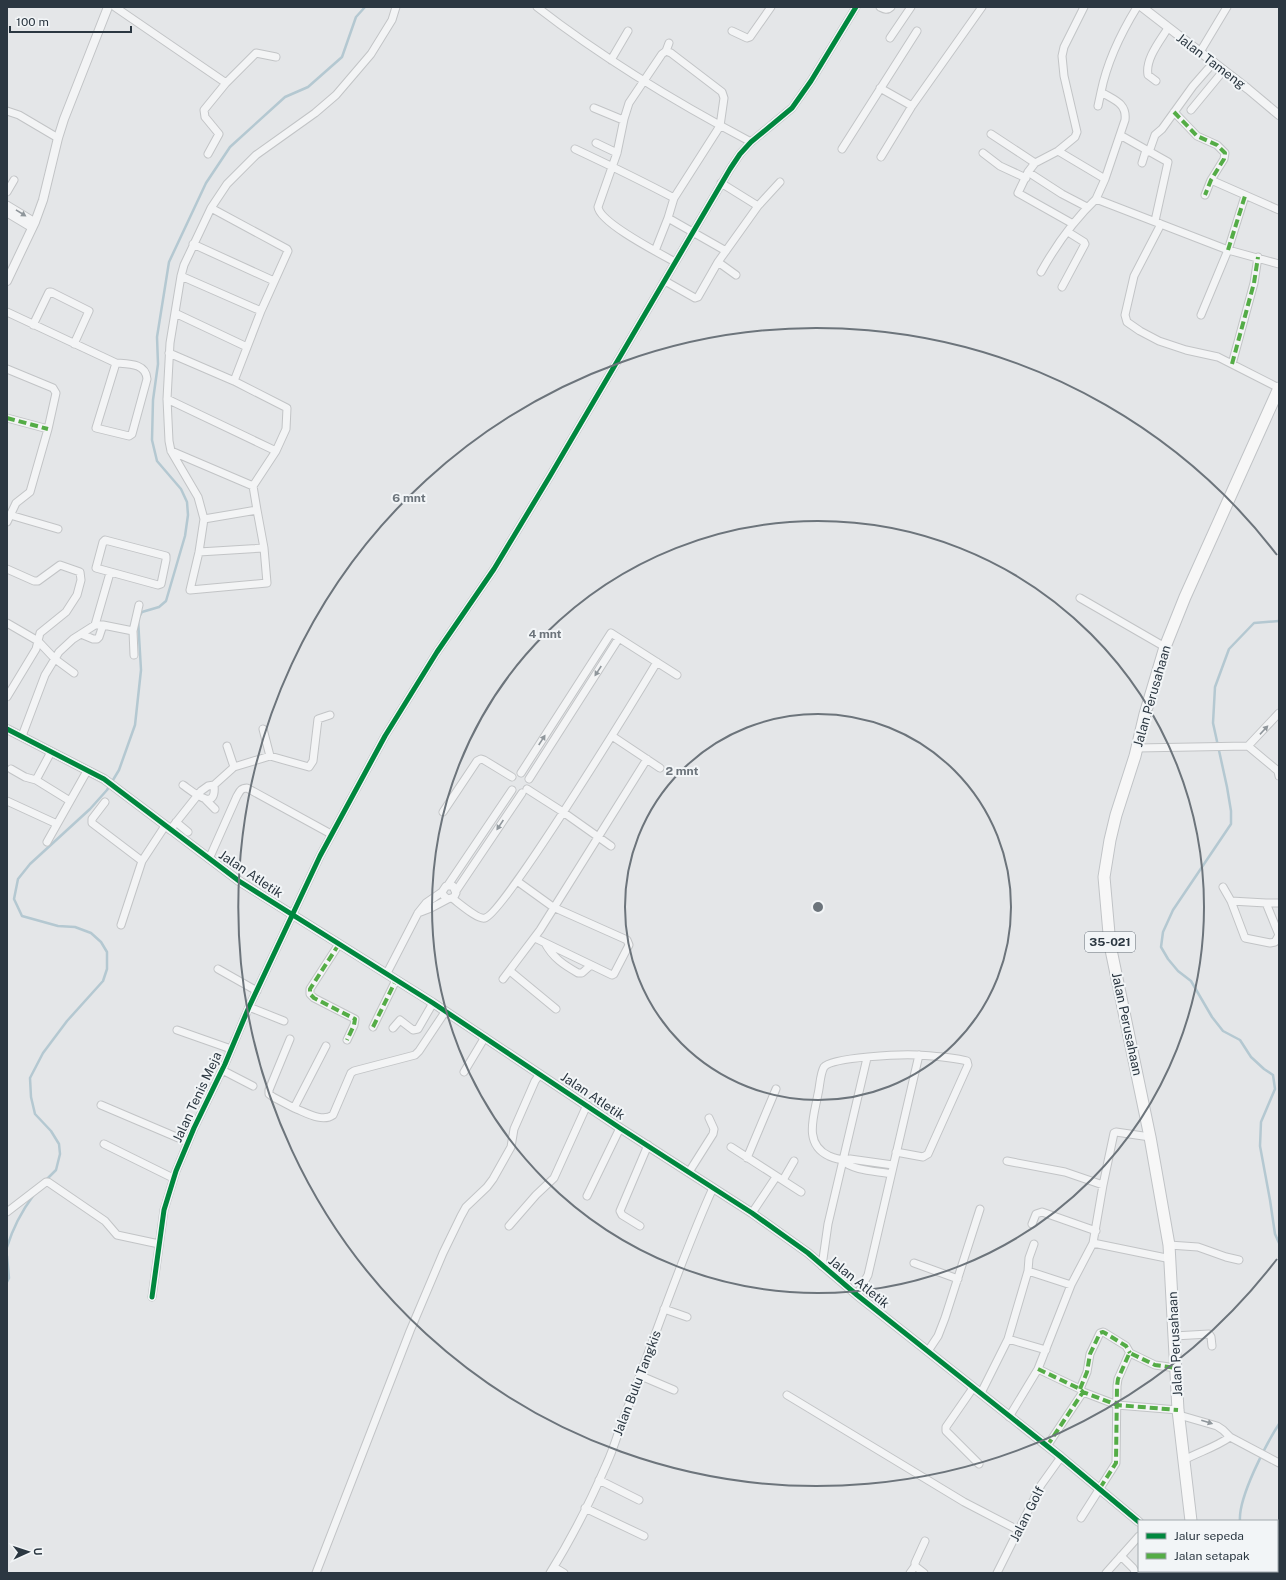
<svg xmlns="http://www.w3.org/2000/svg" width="1286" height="1580" font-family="'Public Sans',sans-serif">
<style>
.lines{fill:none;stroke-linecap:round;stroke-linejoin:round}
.stream{stroke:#b4c8d1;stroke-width:2.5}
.minor-casing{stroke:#c2c4c6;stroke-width:9}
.tertiary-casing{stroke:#c2c4c6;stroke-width:10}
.primary-casing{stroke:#c0c3c6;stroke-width:13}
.minor{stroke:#f3f4f5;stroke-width:7}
.tertiary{stroke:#f3f4f5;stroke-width:8}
.primary{stroke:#f7f7f7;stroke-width:11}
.quiet{stroke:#54ac46;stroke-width:4;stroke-dasharray:8 4;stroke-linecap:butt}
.cycleway-casing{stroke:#f2f5f7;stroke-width:8}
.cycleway{stroke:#00873e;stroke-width:5}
.oneway{fill:#8f969b}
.ring{fill:none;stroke:#6c747b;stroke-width:2}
.labels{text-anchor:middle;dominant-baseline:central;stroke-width:4;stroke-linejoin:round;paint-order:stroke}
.shield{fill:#f2f5f7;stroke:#677078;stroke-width:1}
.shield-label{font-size:12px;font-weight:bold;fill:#2b3741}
.street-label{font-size:13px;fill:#2b3741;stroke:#f2f5f7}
.centre{fill:#6c747b;stroke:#f2f5f7;stroke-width:2}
.ring-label{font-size:12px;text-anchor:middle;font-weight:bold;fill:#6c747b;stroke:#f2f5f7;stroke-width:4;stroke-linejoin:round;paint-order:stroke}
</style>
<rect width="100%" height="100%" fill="#e4e6e8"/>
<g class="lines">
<path class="stream" d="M1279,621L1254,623L1229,649L1215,687L1213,723L1227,787L1231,811V824L1173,910L1163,932L1161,947L1168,959L1178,971L1191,981L1212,1017L1223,1031L1240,1040L1251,1057L1264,1069L1273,1075L1275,1089L1261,1122L1260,1146L1270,1200L1275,1234L1279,1243
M45,1181L56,1170L60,1154L59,1144L51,1131L35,1114L31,1097L30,1078L43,1053L67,1021L103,981L107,969V952L101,942L91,933L75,927L58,926L22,916L14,899L18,879L30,864L90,809L107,790L119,770L135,725L141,670L138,619L142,612L159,607L166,601L185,536L188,515L187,502L181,489L157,461L152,440L153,400L158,364L157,337L169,262L206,183L230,147L285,97L308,87L342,57L356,17L365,7
M7,1247C13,1228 21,1212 33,1196
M7,1256L9,1278L7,1282
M1240,1521C1238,1498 1266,1444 1279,1424
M1275,1571L1277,1573"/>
<defs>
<path id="minor" d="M115,7L226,83L256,53L276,57
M537,7C604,59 677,103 751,142
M880,7C884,9 887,11 891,7
M1137,7C1121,33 1107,62 1101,92C1114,100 1127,103 1125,120L1105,179L1096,199L1202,240L1228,250L1279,264
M732,31L747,38L750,37L771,7
M890,38L911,7
M669,43L666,51L662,54L629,103L624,119L617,153L598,207C600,223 659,253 675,262
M666,51L671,53L722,92L724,98L720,126L674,198L668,218L726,251
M1200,52L1227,7
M611,60L628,31
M1156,81L1148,75C1145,59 1160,41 1168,28
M880,88L912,106
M1098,106L1101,92
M594,108L623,120
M1191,110L1224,70
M7,111L19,115L58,138
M1174,112L1197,136L1217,145L1225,153L1224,159L1211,180L1205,195
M991,134L1035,163
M1120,135L1168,162L1155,221
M596,143L617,153
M575,149C609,165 642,181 674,198
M842,149L917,31
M1058,151L1105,179
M1149,152L1155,135L1162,129L1193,86L1214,62
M983,153L1000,166L1026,178
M208,154L219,134L205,117L204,110L226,83
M881,157L912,106L982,7
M1142,163L1146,150
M1028,172L1062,194L1087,207
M1211,180L1279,210
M7,192L14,180
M7,205L35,222
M758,206L780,182
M7,213L32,228
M1073,224L1018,193L1028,172L1035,163L1058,151L1075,137L1077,132L1064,76L1062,56L1064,47L1084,7
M1161,224L1134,276L1125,315L1127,322L1140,331L1159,341L1186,350L1218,357L1279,388
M193,244L274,281
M655,251L668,218
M718,262L736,275
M1041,272C1056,245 1074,220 1096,199
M181,276L261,311
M665,281L695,298L698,297L718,262L758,206L721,183
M1062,287L1085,244L1084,242L1068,232
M7,312L116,363
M175,313L247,347
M1201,315L1228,250L1245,196
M33,325L49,292H51L89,311L74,344
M169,353L234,381
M116,363C128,364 146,363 147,379L132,434L129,436L96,428Z
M1232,364L1254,283L1258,257
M7,369L53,388L56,393L48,429L30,492L16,503L7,522
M167,399L276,451L286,429L287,408L234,381L261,311L288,251L287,249L211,208
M7,418L48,429
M171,451L253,486L276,451
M10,515L58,529
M204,519L257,510L253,486
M105,540L166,556V560L161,584L158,585L96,568L103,542Z
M264,548L267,583L190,590L199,552L204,519L198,497L171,451L169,441L167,399L170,343L181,276L184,265L211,208L227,184L256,155L315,113L336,95L371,54L392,20L396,7
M199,552L264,548L257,510
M7,569L34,581H38L60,565L80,572L81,580L77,595L66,612L40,633L36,649L7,697
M1080,598L1165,647
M7,623L38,641L55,659L74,673
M95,625L110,573
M133,631L134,655
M81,634L93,639H97L99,637L103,625
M263,729L270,756
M22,736L45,675L59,652L73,639L95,625H103L133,631L139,605
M612,736L660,768
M227,746L234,767
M1248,746L1279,713
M1137,748L1248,746L1278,771L1279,776
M51,752L36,780L70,801
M11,769L25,777L36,780
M521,773L611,633L677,675
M529,779L619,638
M183,785C193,792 217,813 214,785
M527,789L563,812L611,846
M206,800L215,809
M7,801L57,824
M105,802L92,819V823L142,861
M443,812L477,761L481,759L484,760L512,777
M176,822L188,832
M170,830L201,791L208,786L214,785L234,767L270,756L309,767L313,761L318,719L330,715
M47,842L87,771
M209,859L237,796C240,791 241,788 247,788L331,834
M517,881L553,907L627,940L629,945L614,974L612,975L535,938
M448,885L512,790
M1223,887L1231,901L1266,903L1279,935
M456,891L522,793
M452,898C459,903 478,920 485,918C503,915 639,692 657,662
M1231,901L1245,938L1270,943L1275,942L1279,935
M1266,903H1279
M418,913L431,908L448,899
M121,925L142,861L165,826
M545,943C553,958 564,965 578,973H582L591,965
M339,944L310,989V994L314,998L355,1019L354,1025L347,1040
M218,969L257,991
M510,971L556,1009
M387,973L418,913L426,903L442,892L446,886H453L456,893L454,897L448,899L444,896L442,892
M503,979L540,930L647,759
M249,1007L284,1021
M373,1027L396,980
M393,1028L400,1020L413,1030L418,1029L433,1003
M177,1030L231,1049
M290,1039L269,1090V1094L273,1097L294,1108
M326,1046L294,1108C305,1112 322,1123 333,1115L351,1073L354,1071L415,1055L419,1051L445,1012
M222,1070L253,1086
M464,1072L485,1037
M101,1105L188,1142
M104,1144L173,1178
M731,1147L801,1192
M747,1158L776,1089
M843,1161C854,1171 876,1171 891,1174
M1007,1161L1065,1172L1103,1185
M893,1165L850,1159C842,1161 836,1159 829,1156C803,1144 814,1116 818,1094C820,1086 820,1074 824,1067C832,1057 903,1054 918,1055C933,1056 952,1057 967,1061L968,1065L928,1154L923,1157L896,1152
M689,1172L713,1134L714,1129L709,1118
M783,1180L794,1161
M587,1196L620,1128
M7,1212L46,1182H48L105,1221L117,1235L159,1244
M752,1213L776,1177
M1032,1224L1036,1214L1042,1212L1096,1231
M509,1226L536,1195L554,1178L587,1105
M640,1226L622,1215L620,1211L648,1145
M1093,1243L1171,1259
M1169,1245L1198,1247L1226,1257L1239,1260
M914,1263L958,1279
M822,1266L828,1224L867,1058
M1028,1271L1071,1285
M857,1295L868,1275L919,1055
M152,1297L164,1210L176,1171L194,1128L225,1064L249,1007L320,856L385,736L437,652L494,569L550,476L730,169L740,154L751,142L792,108L811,81L856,7
M664,1309L687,1317
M1174,1336L1209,1334L1211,1337L1212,1346
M1008,1339L1046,1350
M928,1351L938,1336L945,1318L980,1209
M1038,1369L1080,1389L1083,1392L1117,1405L1178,1410
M641,1376L674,1390
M973,1388L946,1427V1431L979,1464
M1080,1389L1087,1372L1090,1354L1100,1333L1103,1332L1105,1333L1126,1346L1130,1353
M981,1393L1008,1339L1028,1271L1029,1258L1034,1244
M787,1395L964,1502L1018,1530
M1179,1415L1217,1426L1223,1430L1230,1437L1279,1463
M1009,1417L1038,1369L1071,1285L1093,1243L1103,1185L1114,1133L1116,1132L1150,1137
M1047,1446L1083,1392
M1184,1460C1199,1452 1216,1447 1230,1437
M599,1480L639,1500
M585,1508L644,1536
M1081,1518L1116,1463L1117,1386L1118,1379L1129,1354L1130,1353L1132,1354L1155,1365L1176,1368
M1121,1556L1133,1568L1136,1573
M554,1567L564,1573
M316,1573L410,1331L443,1253L461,1216L466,1207L487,1187L493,1179L511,1147L514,1129L535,1081L540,1074
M550,1573C572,1538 591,1500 607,1463C614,1448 618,1432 624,1417C654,1341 679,1263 713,1188
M910,1573L915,1566
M924,1573L915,1566V1563L925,1541
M997,1573L1041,1485L1061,1457
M1106,1573L1139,1536"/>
<path id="tertiary" d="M1142,7L1248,89L1279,115
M7,281L35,222L43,200L58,138L64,119L108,7
M7,729L104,779L239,881L433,1003L620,1128L752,1213L808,1253L857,1295L1061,1457L1139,1522"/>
<path id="primary" d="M1191,1521L1178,1410L1169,1245L1150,1137L1110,945L1104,877L1110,840L1116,815L1135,756L1145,714L1165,647L1185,597L1279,388
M1198,1571V1573"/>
</defs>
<use href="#minor" class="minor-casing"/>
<use href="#tertiary" class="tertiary-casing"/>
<use href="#primary" class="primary-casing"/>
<use href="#minor" class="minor"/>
<use href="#tertiary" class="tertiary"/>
<use href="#primary" class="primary"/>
<path class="quiet" d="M1174,112L1197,136L1217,145L1225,153L1224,159L1211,180L1205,195
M1228,250L1245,196
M1232,364L1254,283L1258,257
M7,418L48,429
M339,944L310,989V994L314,998L355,1019L354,1025L347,1040
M373,1027L396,980
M1038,1369L1080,1389L1083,1392L1117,1405L1178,1410
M1080,1389L1087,1372L1090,1354L1100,1333L1103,1332L1105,1333L1126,1346L1130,1353
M1047,1446L1083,1392
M1100,1488L1116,1463L1117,1386L1118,1379L1129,1354L1130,1353L1132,1354L1155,1365L1176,1368"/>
<defs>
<path id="cycleway" d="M7,729L104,779L239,881L433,1003L620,1128L752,1213L808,1253L857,1295L1061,1457L1139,1522
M152,1297L164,1210L176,1171L194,1128L225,1064L249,1007L320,856L385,736L437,652L494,569L550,476L730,169L740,154L751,142L792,108L811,81L856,7"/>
</defs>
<use href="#cycleway" class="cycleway-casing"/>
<use href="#cycleway" class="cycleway"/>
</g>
<defs><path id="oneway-solid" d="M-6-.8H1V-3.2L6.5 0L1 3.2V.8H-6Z"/></defs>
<g class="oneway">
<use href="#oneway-solid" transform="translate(21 213) rotate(32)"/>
<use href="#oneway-solid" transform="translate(598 671) rotate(123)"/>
<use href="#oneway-solid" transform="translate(1264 730) rotate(-47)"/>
<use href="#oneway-solid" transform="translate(542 740) rotate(-57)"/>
<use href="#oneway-solid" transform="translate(500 825) rotate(124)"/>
<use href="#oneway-solid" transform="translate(1207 1422) rotate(17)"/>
</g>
<g class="ring">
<circle cx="818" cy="907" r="193"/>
<circle cx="818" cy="907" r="386"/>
<path d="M1277 1259A579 579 0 1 1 1277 555"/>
</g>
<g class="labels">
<rect class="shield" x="1085" y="932" width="50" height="20" rx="3"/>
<g class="shield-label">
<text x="1110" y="942">35-021</text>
</g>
<g class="street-label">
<text transform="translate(1211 61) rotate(37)">Jalan Tameng</text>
<text transform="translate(1152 696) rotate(-74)">Jalan Perusahaan</text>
<text transform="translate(251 874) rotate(34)">Jalan Atletik</text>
<text transform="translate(1127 1024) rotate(78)">Jalan Perusahaan</text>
<text transform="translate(593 1096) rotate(34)">Jalan Atletik</text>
<text transform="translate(197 1097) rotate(-65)">Jalan Tenis Meja</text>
<text transform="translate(859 1282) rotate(39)">Jalan Atletik</text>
<text transform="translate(1175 1344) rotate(-93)">Jalan Perusahaan</text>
<text transform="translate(637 1383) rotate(-69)">Jalan Bulu Tangkis</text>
<text transform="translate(1027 1514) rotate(-63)">Jalan Golf</text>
</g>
</g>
<circle cx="818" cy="907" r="6" class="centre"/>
<g class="ring-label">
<text x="409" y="502">6 mnt</text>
<text x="545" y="638">4 mnt</text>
<text x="682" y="775">2 mnt</text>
</g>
<rect width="1286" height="1580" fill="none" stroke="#2b3741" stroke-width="16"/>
<rect x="1138" y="1520" width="140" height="52" fill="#f2f5f7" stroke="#a2a9ae"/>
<rect x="1146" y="1533" width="20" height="6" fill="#00873e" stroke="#a2a9ae"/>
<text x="1174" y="1540" font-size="12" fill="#2b3741">Jalur sepeda</text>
<rect x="1146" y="1553" width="20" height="6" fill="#54ac46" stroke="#a2a9ae"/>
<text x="1174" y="1560" font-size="12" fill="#2b3741">Jalan setapak</text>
<g transform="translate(28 1552) rotate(87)" stroke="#f2f5f7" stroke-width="3" paint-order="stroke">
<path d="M0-3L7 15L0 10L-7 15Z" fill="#2b3741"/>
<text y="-6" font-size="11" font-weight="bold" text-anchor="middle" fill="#2b3741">U</text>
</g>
<path d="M10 26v6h121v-6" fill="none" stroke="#2b3741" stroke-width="2"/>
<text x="16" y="26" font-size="12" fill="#2b3741" stroke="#f2f5f7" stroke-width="3" paint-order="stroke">100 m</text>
</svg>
